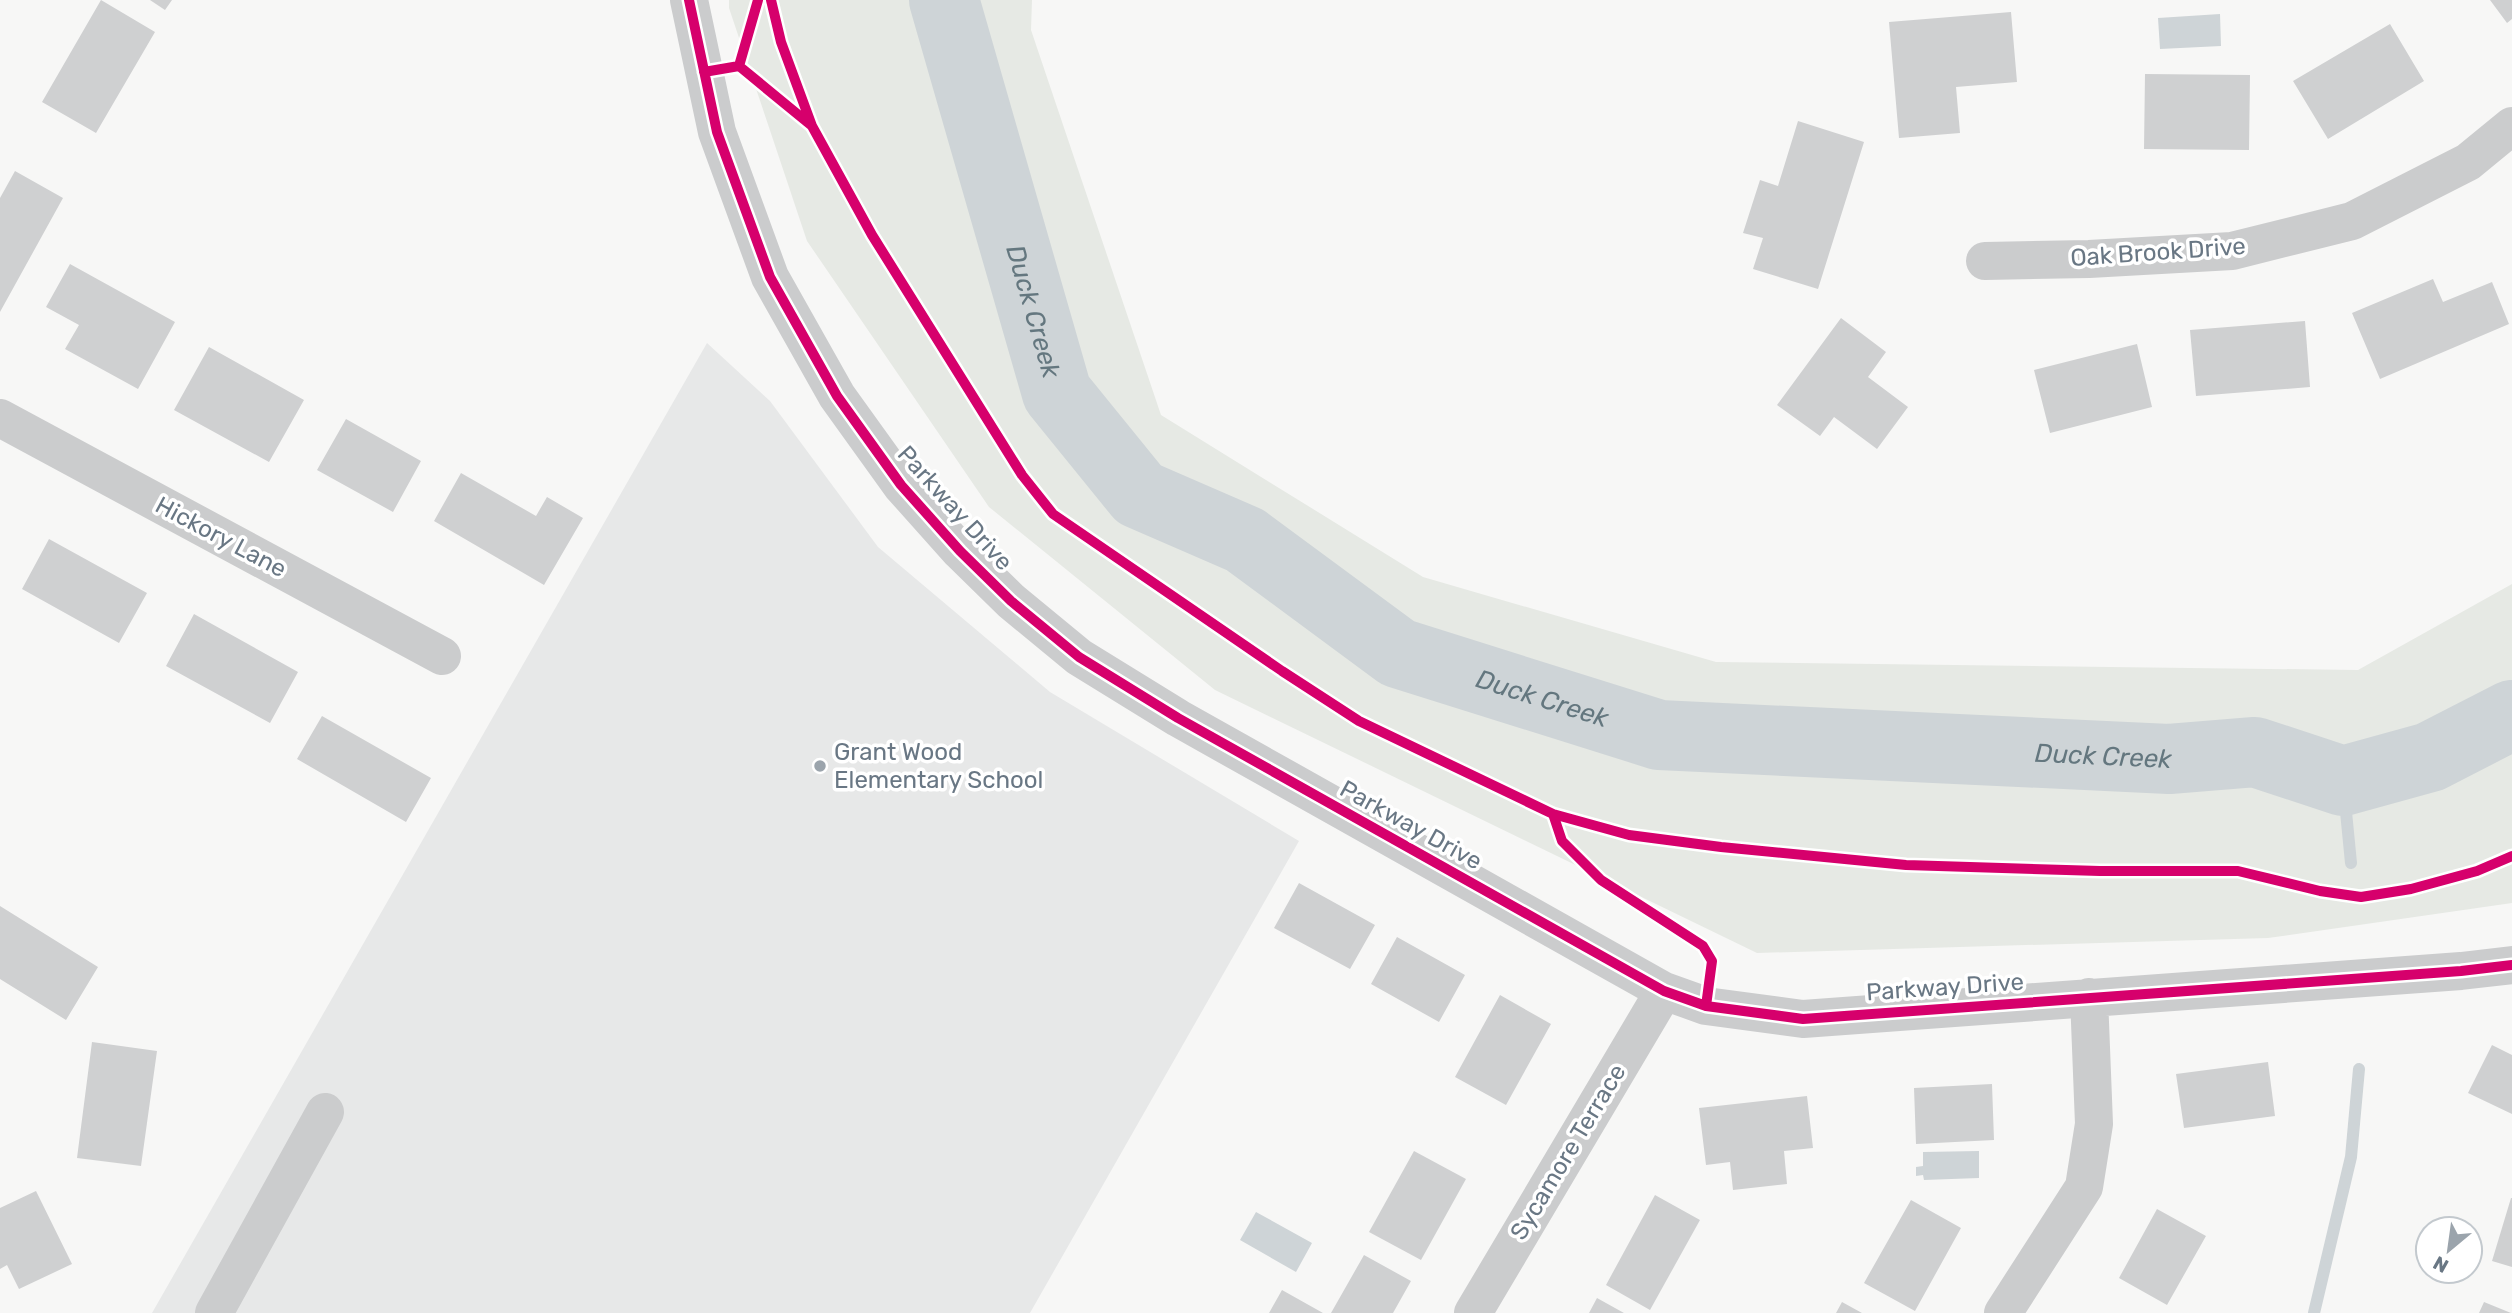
<svg xmlns="http://www.w3.org/2000/svg" width="2512" height="1313" font-family="Rubik,sans-serif">
<style>
.built{fill:#e7e8e8}
.green{fill:#e6e9e4}
.water{fill:#ced4d7}
.lines{fill:none;stroke-linecap:round;stroke-linejoin:round}
.stream{stroke:#ced4d7;stroke-width:12}
.river{stroke:#ced4d7;stroke-width:70}
.building{fill:#cfd0d1}
.minor{stroke:#cbcccd;stroke-width:38}
.cycleway-casing{stroke:#fff;stroke-width:15}
.cycleway{stroke:#d6006c;stroke-width:10}
.poi-dot{fill:#9ba4ac;stroke:#fff;stroke-width:2.5}
.labels{text-anchor:middle;dominant-baseline:central;stroke-width:7;stroke-linejoin:round;paint-order:stroke}
.street-label{font-size:24px;fill:#697784;stroke:#fff}
.poi-label{font-size:24px;fill:#697784;stroke:#fff;text-anchor:start}
.water-label{font-size:26px;font-style:italic;fill:#64777f;stroke:#fff}
</style>
<rect width="100%" height="100%" fill="#f7f7f6"/>
<path class="built" d="M707,343L770,401L878,547L1050,692L1299,841L1030,1313H152Z"/>
<path class="green" d="M729,0H1032L1031,30L1161,415L1423,577L1716,662L2358,670L2512,584V903L2268,938L1757,953L1215,690L989,507L807,241L729,8Z"/>
<path class="water" d="M2220,14L2221,46L2160,49L2158,18Z
M1979,1151V1178L1924,1180L1923,1175L1916,1176V1167L1923,1166V1152Z
M1256,1212L1312,1243L1296,1272L1240,1240Z"/>
<g class="lines">
<path class="stream" d="M2343,781L2351,863
M2314,1313L2351,1157L2359,1069"/>
<path class="river" id="s1" d="M944,0L1057,393L1139,494L1245,540L1398,653L1659,735L2169,759L2255,752L2343,781L2430,757L2512,715"/>
</g>
<path class="building" d="M101,0L155,32L96,133L42,102Z
M150,0H172L165,10Z
M2490,0H2512V19L2507,23Z
M2011,12L2017,82L1956,87L1960,133L1899,138L1889,22Z
M2390,24L2424,81L2328,139L2293,81Z
M2145,74L2250,75L2249,150L2144,149Z
M1798,121L1864,142L1818,289L1753,269L1763,238L1743,233L1760,180L1778,186Z
M15,171L63,198L0,312V198Z
M70,264L175,322L138,389L65,349L79,325L46,307Z
M2433,279L2443,302L2492,282L2509,324L2380,379L2352,313Z
M1841,318L1886,352L1868,377L1908,407L1877,449L1834,417L1820,436L1777,405Z
M2305,321L2310,387L2196,396L2190,330Z
M2137,344L2152,407L2050,433L2034,370Z
M209,347L304,400L269,462L174,410Z
M346,419L421,461L393,512L317,470Z
M461,473L536,516L547,497L583,518L544,585L434,521Z
M49,539L147,593L119,643L22,589Z
M194,614L298,672L270,723L166,666Z
M322,716L431,778L406,822L297,759Z
M1299,883L1375,925L1350,969L1274,928Z
M0,906L98,967L66,1020L0,979Z
M1397,937L1465,975L1439,1022L1371,984Z
M1500,995L1551,1024L1506,1105L1455,1077Z
M92,1042L157,1051L141,1166L77,1158Z
M2492,1045L2512,1055V1114L2468,1093Z
M2268,1062L2275,1116L2184,1128L2176,1074Z
M1992,1084L1994,1140L1916,1144L1914,1088Z
M1807,1096L1813,1148L1784,1151L1787,1184L1733,1190L1730,1162L1706,1165L1699,1108Z
M1414,1151L1466,1179L1421,1260L1369,1232Z
M36,1191L72,1264L19,1289L7,1265L0,1269V1208Z
M1655,1195L1700,1220L1650,1310L1606,1285Z
M2511,1198H2512V1267L2492,1261Z
M1911,1200L1961,1228L1915,1311L1864,1283Z
M2157,1209L2206,1236L2167,1305L2119,1278Z
M1364,1255L1411,1281L1393,1313H1331Z
M1282,1290L1323,1313H1269Z
M1597,1298L1624,1313H1589Z
M1842,1302L1862,1313H1836Z
M2484,1302L2511,1313H2479Z"/>
<g class="lines">
<path class="minor" d="M689,0L717,132L770,277L837,396L901,485L960,551L1011,601L1079,657L1178,718L1664,991L1706,1006L1803,1019L2461,971L2512,965
M1985,261L2089,259L2232,251L2352,221L2468,162L2512,126
M0,418L442,656
M214,1313L325,1112
M1473,1313L1664,991
M2003,1313L2084,1187L2094,1124L2089,997"/>
<defs>
<path id="cycleway" d="M689,0L717,132L770,277L837,396L901,485L960,551L1011,601L1079,657L1178,718L1664,991L1706,1006L1803,1019L2461,971L2512,965
M771,0L781,42L812,126L872,235L1022,475L1053,514L1282,671L1359,721L1553,814L1629,835L1721,847L1906,865L2100,871H2238L2320,891L2361,897L2411,889L2477,871L2512,856
M739,66L812,126
M704,72L739,66L758,0
M1553,814L1562,841L1601,880L1703,946L1712,961L1706,1006"/>
</defs>
<use href="#cycleway" class="cycleway-casing"/>
<use href="#cycleway" class="cycleway"/>
</g>
<circle class="poi-dot" cx="820" cy="766" r="7"/>
<g class="labels">
<g class="street-label">
<text transform="translate(2158 252) rotate(-4)">Oak Brook Drive</text>
<text transform="translate(955 508) rotate(48)">Parkway Drive</text>
<text transform="translate(221 537) rotate(28)">Hickory Lane</text>
<text transform="translate(1411 825) rotate(29)">Parkway Drive</text>
<text transform="translate(1945 987) rotate(-4)">Parkway Drive</text>
<text transform="translate(1568 1152) rotate(-59)">Sycamore Terrace</text>
</g>
<g class="poi-label">
<text x="834" y="752">Grant Wood<tspan x="834" dy="28">Elementary School</tspan></text>
</g>
<g class="water-label">
<text stroke="none"><textPath href="#s1" startOffset="324">Duck Creek</textPath></text>
<text stroke="none"><textPath href="#s1" startOffset="996">Duck Creek</textPath></text>
<text stroke="none"><textPath href="#s1" startOffset="1563">Duck Creek</textPath></text>
</g>
</g>
<g transform="translate(2449 1250) rotate(209)"><circle r="33" fill="#ffffff" stroke="#c3c9ce" stroke-width="2"/>
<path d="M0-5L12 26L0 18L-12 26Z" fill="#9ba4ac"/>
<text y="-10" font-size="19" font-weight="bold" text-anchor="middle" fill="#697784">N</text>
</g>
</svg>
